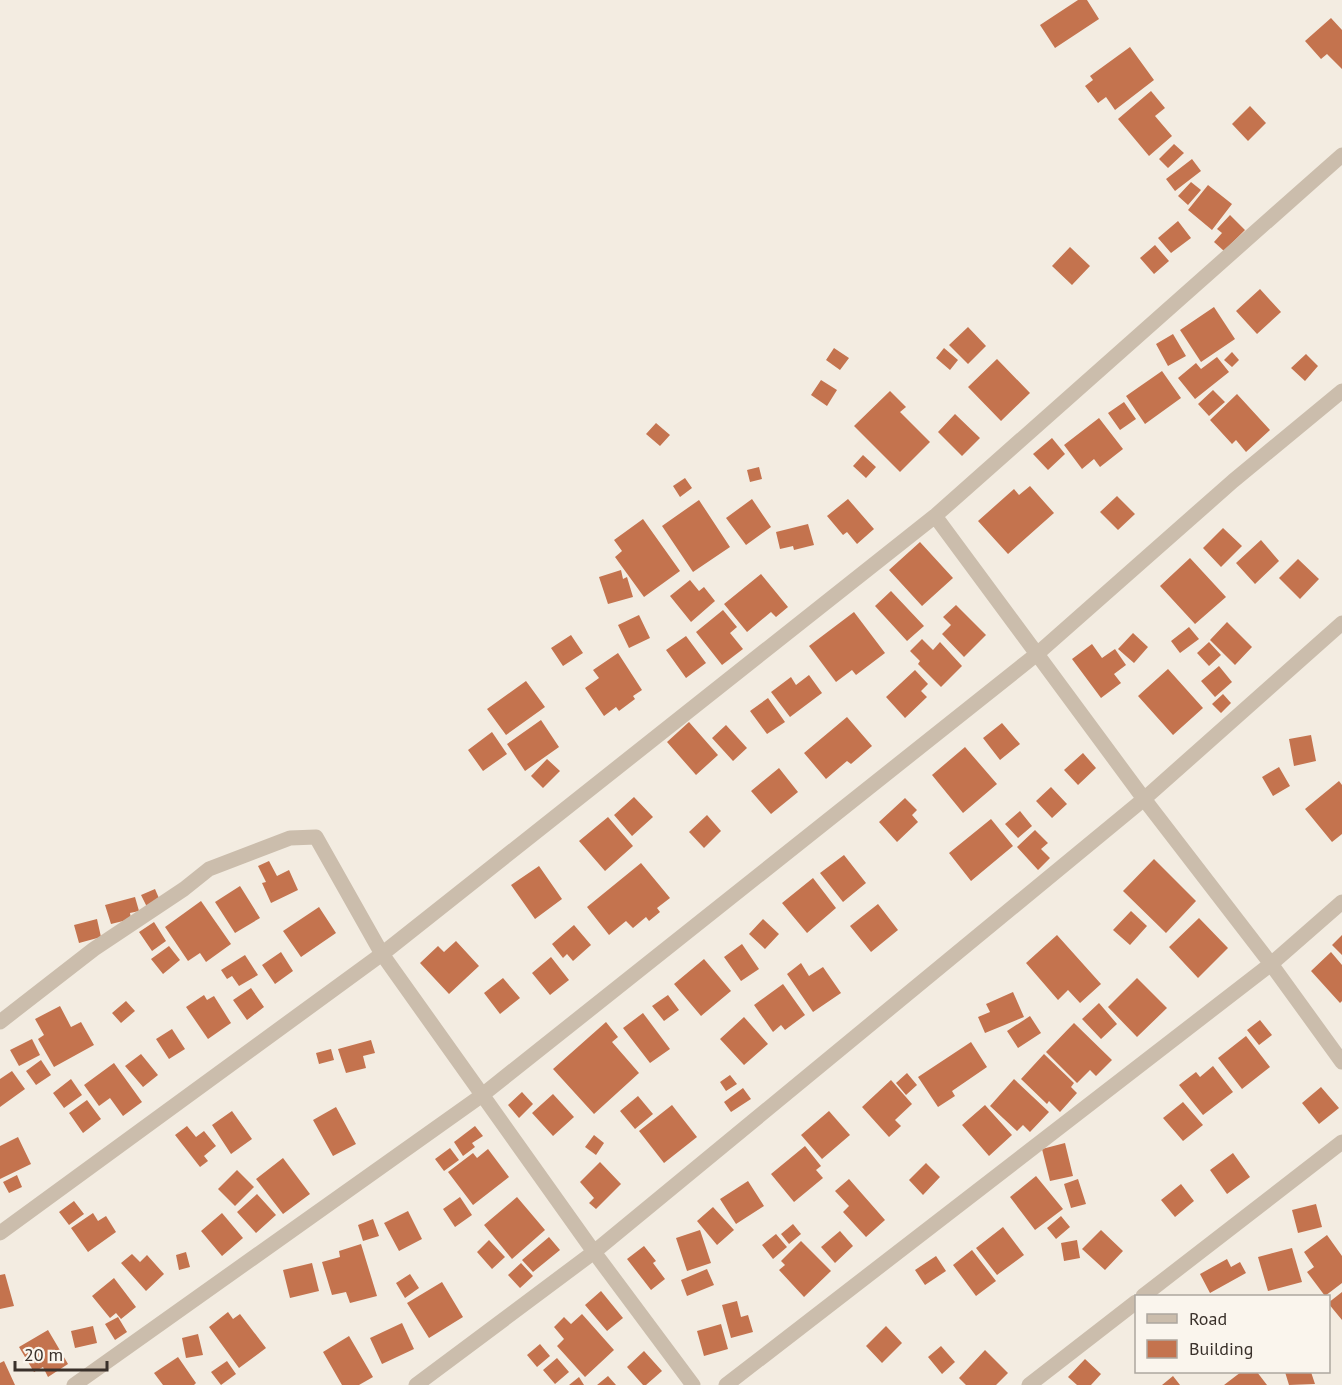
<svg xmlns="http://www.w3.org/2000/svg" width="1342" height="1385" font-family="'PT Sans',sans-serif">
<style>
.building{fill:#c4734e}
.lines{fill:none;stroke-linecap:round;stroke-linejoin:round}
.minor{stroke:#cbbdac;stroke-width:15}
</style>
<rect width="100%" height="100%" fill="#f3ece1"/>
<path class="building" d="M1078,0H1087L1099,19L1055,48L1040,25Z
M1331,18L1342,30V69L1327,54L1321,59L1305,41Z
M1130,47L1154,80L1115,110L1106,97L1098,103L1085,86L1093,80L1090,76Z
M1151,91L1165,108L1155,116L1172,136L1149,156L1118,119Z
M1250,106L1266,123L1248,141L1232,124Z
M1174,144L1184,153L1168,168L1159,159Z
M1192,159L1201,171L1175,191L1166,179Z
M1191,182L1201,190L1188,205L1178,196Z
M1208,185L1232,204L1212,230L1188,210Z
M1230,215L1245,230L1224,251L1214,242L1222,233L1217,229Z
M1178,221L1191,238L1171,253L1158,238Z
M1155,245L1169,261L1154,274L1140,258Z
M1070,247L1090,266L1072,285L1052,266Z
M1260,289L1281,312L1257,334L1236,311Z
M1214,307L1235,339L1201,362L1180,330Z
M968,327L986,346L968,364L949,345Z
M1173,334L1186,356L1168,366L1156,344Z
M834,348L849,358L840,370L826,360Z
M944,348L958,360L950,370L936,358Z
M1232,352L1239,360L1232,367L1224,360Z
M1306,354L1318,366L1305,381L1291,368Z
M1217,357L1229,372L1195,399L1178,378L1196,363L1201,369Z
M997,359L1030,393L1001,421L968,387Z
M1162,371L1181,398L1145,424L1126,396Z
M821,380L837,390L827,406L811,395Z
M1213,390L1225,402L1209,416L1198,404Z
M890,391L906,407L900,412L930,442L900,472L854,426Z
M1237,394L1270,430L1246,452L1236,440L1232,444L1210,420Z
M1124,402L1136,419L1120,430L1108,413Z
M955,414L980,438L962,456L938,432Z
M1099,418L1123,449L1100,467L1094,459L1082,469L1064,445Z
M656,423L670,435L660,446L646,434Z
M1052,438L1065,454L1048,470L1033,454Z
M863,455L876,467L866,478L853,466Z
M759,467L762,479L750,482L747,470Z
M685,478L692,488L680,497L673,486Z
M1030,486L1054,513L1008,554L978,521L1014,489L1019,495Z
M1117,496L1135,514L1118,530L1100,512Z
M752,499L771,527L746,545L726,518Z
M848,499L874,529L857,544L847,532L843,535L827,516Z
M699,500L730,547L693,572L662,526Z
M643,519L680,571L644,597L615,557L622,551L614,540Z
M808,524L814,545L794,550L793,546L780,549L776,532Z
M1223,528L1242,546L1221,567L1203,548Z
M1261,540L1279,561L1255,584L1236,563Z
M920,542L953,578L922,606L889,570Z
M1190,558L1226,597L1195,624L1160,586Z
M1298,559L1319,579L1300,599L1279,578Z
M621,570L623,579L627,577L633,597L608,604L599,577Z
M761,574L788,607L776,617L771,612L747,632L724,604Z
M690,580L699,591L704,587L715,601L691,622L670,596Z
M891,591L924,626L907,641L875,606Z
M956,605L986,635L964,657L942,634L951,625L943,617Z
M723,610L737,627L730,633L743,649L722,665L696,632Z
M854,612L885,653L856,675L852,670L836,682L809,646Z
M639,615L650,638L629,648L618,625Z
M1227,622L1252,647L1235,665L1210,640Z
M1189,627L1199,639L1180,653L1171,641Z
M1133,633L1148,647L1134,663L1118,649Z
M571,635L583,653L563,666L551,648Z
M686,636L706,663L686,678L666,650Z
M922,639L933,650L940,642L962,666L941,687L918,664L920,661L910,651Z
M1209,642L1221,655L1209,666L1197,653Z
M1092,644L1102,658L1115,649L1126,665L1114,674L1121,683L1101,698L1072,659Z
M618,653L642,690L633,696L635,699L619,711L616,707L604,716L585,688L599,678L593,670Z
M1219,666L1232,682L1215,697L1201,681Z
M1168,669L1203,708L1173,735L1138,696Z
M915,670L928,684L921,691L927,697L905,718L886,697Z
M809,675L822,693L790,717L771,692L791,677L796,685Z
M526,681L545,707L506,735L487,709Z
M1223,694L1231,703L1221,713L1212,704Z
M768,698L785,722L767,734L750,711Z
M847,717L872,746L851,764L847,761L826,779L804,753Z
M541,720L559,747L525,771L507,744Z
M689,722L718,755L696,775L667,742Z
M1002,723L1020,744L1000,760L983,738Z
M726,725L747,748L733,761L712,738Z
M492,732L507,754L483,771L468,750Z
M1311,735L1316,761L1294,766L1289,739Z
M965,747L997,784L963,813L932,775Z
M1083,753L1096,768L1078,785L1064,770Z
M547,759L560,771L543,788L531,776Z
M1279,767L1290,786L1273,796L1262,777Z
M779,768L798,792L771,814L751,791Z
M1339,781L1342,785V834L1332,842L1305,809Z
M1051,787L1067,804L1052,818L1036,801Z
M634,797L653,817L632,836L614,815Z
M905,798L917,810L912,815L918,822L897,842L879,822Z
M1020,811L1032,826L1018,838L1005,824Z
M707,815L721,831L704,848L689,832Z
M608,817L633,846L605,871L579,841Z
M991,819L1013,846L971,881L949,853Z
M1035,830L1048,843L1041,849L1050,858L1038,870L1017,847Z
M844,855L866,883L843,902L820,873Z
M1154,859L1196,901L1166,933L1123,891Z
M269,861L277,876L289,870L298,890L271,903L262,883L266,882L258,866Z
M641,863L670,898L657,908L660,912L649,921L646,917L633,928L626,921L609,935L587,907Z
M539,866L562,899L535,919L511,885Z
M813,878L836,908L807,933L782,903Z
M240,886L260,918L235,933L215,902Z
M155,889L161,903L148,909L141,895Z
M135,897L139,911L130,913L131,919L111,924L105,905Z
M201,901L231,944L206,962L200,953L188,961L165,927Z
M878,904L898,930L871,952L850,926Z
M319,907L336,933L301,957L283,931Z
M1131,911L1147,926L1130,945L1113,930Z
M1199,918L1228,948L1198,978L1169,947Z
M97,919L101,937L79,943L74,925Z
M763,919L779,934L765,949L749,934Z
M154,922L166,941L152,951L139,932Z
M574,925L591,945L573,961L567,954L563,958L552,944Z
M1057,935L1101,984L1080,1003L1068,990L1058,1000L1026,963Z
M1342,935V955L1332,945Z
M456,941L479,966L449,994L420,963L438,946L444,952Z
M742,944L759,969L741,981L724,957Z
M169,946L180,960L163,974L151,959Z
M281,952L293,971L275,984L262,965Z
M1331,952L1342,965V1001L1340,1003L1311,971Z
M245,955L258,975L239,986L232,976L227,979L221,970Z
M551,957L569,980L550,995L532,973Z
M704,959L731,991L701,1016L674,984Z
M801,963L809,976L823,967L841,993L813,1012L787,974Z
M503,978L520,998L500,1014L484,993Z
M1137,978L1167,1008L1137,1037L1108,1007Z
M783,984L805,1015L785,1030L781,1025L773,1032L754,1005Z
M251,988L264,1007L247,1020L233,1000Z
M1013,992L1024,1017L985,1033L978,1017L990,1012L986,1004Z
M204,995L207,1000L214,996L231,1023L208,1039L186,1007Z
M668,995L679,1010L664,1021L652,1006Z
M126,1001L135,1011L121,1023L112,1013Z
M1099,1003L1117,1024L1101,1039L1082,1019Z
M60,1006L71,1027L81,1022L94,1045L54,1067L38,1039L44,1035L35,1019Z
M643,1013L670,1049L650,1063L623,1028Z
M1030,1016L1041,1033L1018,1048L1007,1031Z
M744,1017L768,1044L744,1065L720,1039Z
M1260,1020L1272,1035L1259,1045L1247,1030Z
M606,1022L618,1037L612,1042L639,1073L594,1114L553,1069Z
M1074,1023L1112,1060L1096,1076L1090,1070L1077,1083L1046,1052Z
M172,1029L185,1049L169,1059L156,1039Z
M1246,1036L1270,1067L1242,1089L1218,1058Z
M32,1039L40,1055L19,1066L10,1050Z
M371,1040L375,1053L363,1056L366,1068L346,1073L338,1049Z
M971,1042L987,1067L952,1091L955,1096L938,1107L918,1077Z
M331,1049L334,1060L319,1064L316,1053Z
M141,1054L158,1075L143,1087L125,1066Z
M1044,1054L1074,1083L1071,1087L1077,1093L1060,1112L1049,1101L1047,1104L1021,1079Z
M41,1060L51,1075L36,1085L26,1071Z
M114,1063L142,1102L123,1116L110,1098L99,1106L84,1085Z
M1213,1066L1233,1092L1203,1115L1179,1085L1196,1072L1200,1077Z
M12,1071L25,1089L0,1107V1079Z
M907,1073L917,1085L906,1095L896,1083Z
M730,1075L737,1084L726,1091L720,1082Z
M71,1079L82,1095L64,1108L53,1093Z
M1014,1079L1049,1112L1030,1132L1023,1125L1017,1131L990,1106Z
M891,1080L912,1104L895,1120L901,1126L889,1137L862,1107Z
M1321,1087L1339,1108L1319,1124L1302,1103Z
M743,1088L751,1099L731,1112L724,1102Z
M522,1092L533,1104L519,1118L508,1105Z
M553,1094L574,1117L553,1136L532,1113Z
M638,1096L653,1114L635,1129L620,1111Z
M87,1100L101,1119L83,1133L69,1113Z
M1183,1102L1203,1125L1183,1141L1163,1118Z
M672,1105L697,1137L664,1163L639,1131Z
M985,1105L1012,1135L989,1156L962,1125Z
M336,1107L356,1144L333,1156L313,1120Z
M232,1111L252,1139L231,1154L212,1125Z
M829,1111L850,1135L822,1159L801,1135Z
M187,1126L196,1137L204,1131L216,1146L204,1156L208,1161L200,1167L175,1135Z
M475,1126L483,1136L472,1143L475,1147L463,1156L454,1142Z
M594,1135L604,1143L596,1155L585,1147Z
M18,1137L31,1164L0,1179V1146Z
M1065,1143L1073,1176L1050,1181L1042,1149Z
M805,1146L821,1166L816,1170L823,1178L794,1202L771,1174Z
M450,1148L459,1160L444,1171L435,1159Z
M488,1149L509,1177L473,1205L448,1172L473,1153L477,1158Z
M1233,1153L1250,1177L1227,1194L1210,1170Z
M283,1158L310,1194L283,1214L256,1179Z
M600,1162L621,1184L596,1209L589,1203L594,1198L580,1182Z
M926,1163L940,1177L923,1195L909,1180Z
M237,1170L254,1187L235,1206L218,1189Z
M17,1175L22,1187L9,1193L3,1182Z
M1036,1176L1063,1209L1035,1230L1010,1197Z
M849,1179L885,1220L866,1237L843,1212L849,1206L835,1191Z
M1078,1179L1086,1204L1071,1208L1064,1184Z
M748,1181L764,1206L736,1224L720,1199Z
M1181,1184L1194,1201L1175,1217L1161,1200Z
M257,1194L276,1215L256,1233L237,1212Z
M460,1197L472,1215L455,1227L443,1209Z
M517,1197L545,1230L512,1259L484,1225Z
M74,1201L84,1214L69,1225L59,1212Z
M1316,1204L1322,1227L1298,1233L1292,1210Z
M713,1207L734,1230L717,1245L697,1221Z
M408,1211L422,1239L399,1251L384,1223Z
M93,1213L98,1221L106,1216L116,1232L88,1252L71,1228Z
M222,1213L243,1238L222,1256L201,1231Z
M1061,1216L1070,1227L1056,1239L1047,1228Z
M373,1219L379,1236L363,1241L358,1225Z
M793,1224L801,1234L789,1244L781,1234Z
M1003,1227L1024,1255L997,1275L976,1248Z
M700,1230L711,1263L687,1271L676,1238Z
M1101,1230L1123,1251L1105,1270L1082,1249Z
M840,1231L853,1246L835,1263L821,1247Z
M776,1234L787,1247L773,1259L762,1245Z
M1327,1235L1342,1256V1283L1325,1296L1307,1272L1314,1267L1304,1252Z
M549,1237L560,1250L533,1272L522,1260Z
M489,1240L505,1257L492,1269L477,1252Z
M1077,1240L1080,1258L1064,1261L1061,1243Z
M801,1241L831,1271L804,1297L779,1270L785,1265L781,1261Z
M361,1244L377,1296L350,1303L346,1292L332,1295L322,1262L340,1257L339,1251Z
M644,1246L656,1261L653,1263L665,1279L651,1290L627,1259Z
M1292,1248L1302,1282L1268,1291L1258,1257Z
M972,1250L996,1281L976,1296L953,1265Z
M186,1252L190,1267L179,1270L176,1255Z
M132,1254L140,1262L147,1255L164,1274L146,1291L121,1263Z
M936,1256L946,1271L925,1285L915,1270Z
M1227,1259L1231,1267L1240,1262L1246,1273L1210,1293L1200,1274Z
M312,1263L319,1291L290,1298L283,1270Z
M521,1263L533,1276L520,1288L508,1275Z
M707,1269L714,1285L687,1296L681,1280Z
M5,1274L14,1306L0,1309V1275Z
M410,1274L419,1288L405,1298L396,1283Z
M114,1278L136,1307L121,1319L116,1313L110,1318L92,1296Z
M442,1282L463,1317L429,1338L407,1303Z
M601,1291L623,1318L607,1331L585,1305Z
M1342,1292V1320L1328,1303Z
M737,1301L741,1317L748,1315L753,1332L731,1338L722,1305Z
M228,1312L233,1319L240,1314L266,1348L239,1368L209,1327Z
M582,1314L614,1350L585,1377L557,1346L564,1339L554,1327L564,1317L571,1324Z
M118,1317L127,1332L115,1340L105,1324Z
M402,1323L414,1349L382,1364L370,1338Z
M721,1324L728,1349L704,1356L697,1331Z
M93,1326L97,1343L75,1348L71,1331Z
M886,1326L902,1343L882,1363L866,1346Z
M48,1330L68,1364L48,1377L43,1367L34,1372L19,1347Z
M198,1334L203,1355L186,1358L182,1338Z
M349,1336L373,1377L359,1385H342L323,1352Z
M540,1344L550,1356L537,1367L527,1355Z
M941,1346L955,1362L942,1374L928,1357Z
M985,1350L1008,1373L996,1385H966L959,1378Z
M644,1351L662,1371L646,1385H643L627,1367Z
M178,1357L196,1383L194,1385H163L154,1373Z
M557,1358L569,1372L555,1384L543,1370Z
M1085,1359L1101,1374L1091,1385H1077L1068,1377Z
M4,1361L15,1385H0V1363Z
M227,1361L236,1374L221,1385L211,1372Z
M1241,1372H1257L1267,1385H1224Z
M1285,1372H1311L1315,1384L1289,1385Z
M608,1376L616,1385H597Z
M1173,1376L1180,1385H1162Z
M579,1377L584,1385H569Z"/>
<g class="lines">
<path class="minor" d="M935,516L1144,799L1271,964L1342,1062
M0,1022L94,949L184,889L209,869L290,838L316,837L382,954L594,1252L693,1385
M0,1233L382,954L935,516L1342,155
M1143,1296L1342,1142
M74,1385L481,1096L1037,654L1233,481L1342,391
M416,1385L594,1252L1144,799L1342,623
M726,1385L1271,964L1342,902
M1029,1385L1136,1302"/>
</g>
<rect x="1135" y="1295" width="195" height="78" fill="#faf5ed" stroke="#ada79f" stroke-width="1.5"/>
<rect x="1147" y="1314" width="30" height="9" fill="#cbbdac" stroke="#ada79f" stroke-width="1.5"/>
<text x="1189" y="1325" font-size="18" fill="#3a312b">Road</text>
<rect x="1147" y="1340" width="30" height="18" fill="#c4734e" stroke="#ada79f" stroke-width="1.5"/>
<text x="1189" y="1355" font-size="18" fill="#3a312b">Building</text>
<path d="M15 1361v9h92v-9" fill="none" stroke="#3a312b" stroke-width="3"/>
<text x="24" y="1361" font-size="18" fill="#3a312b" stroke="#faf5ed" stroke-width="4.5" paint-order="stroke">20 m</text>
</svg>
